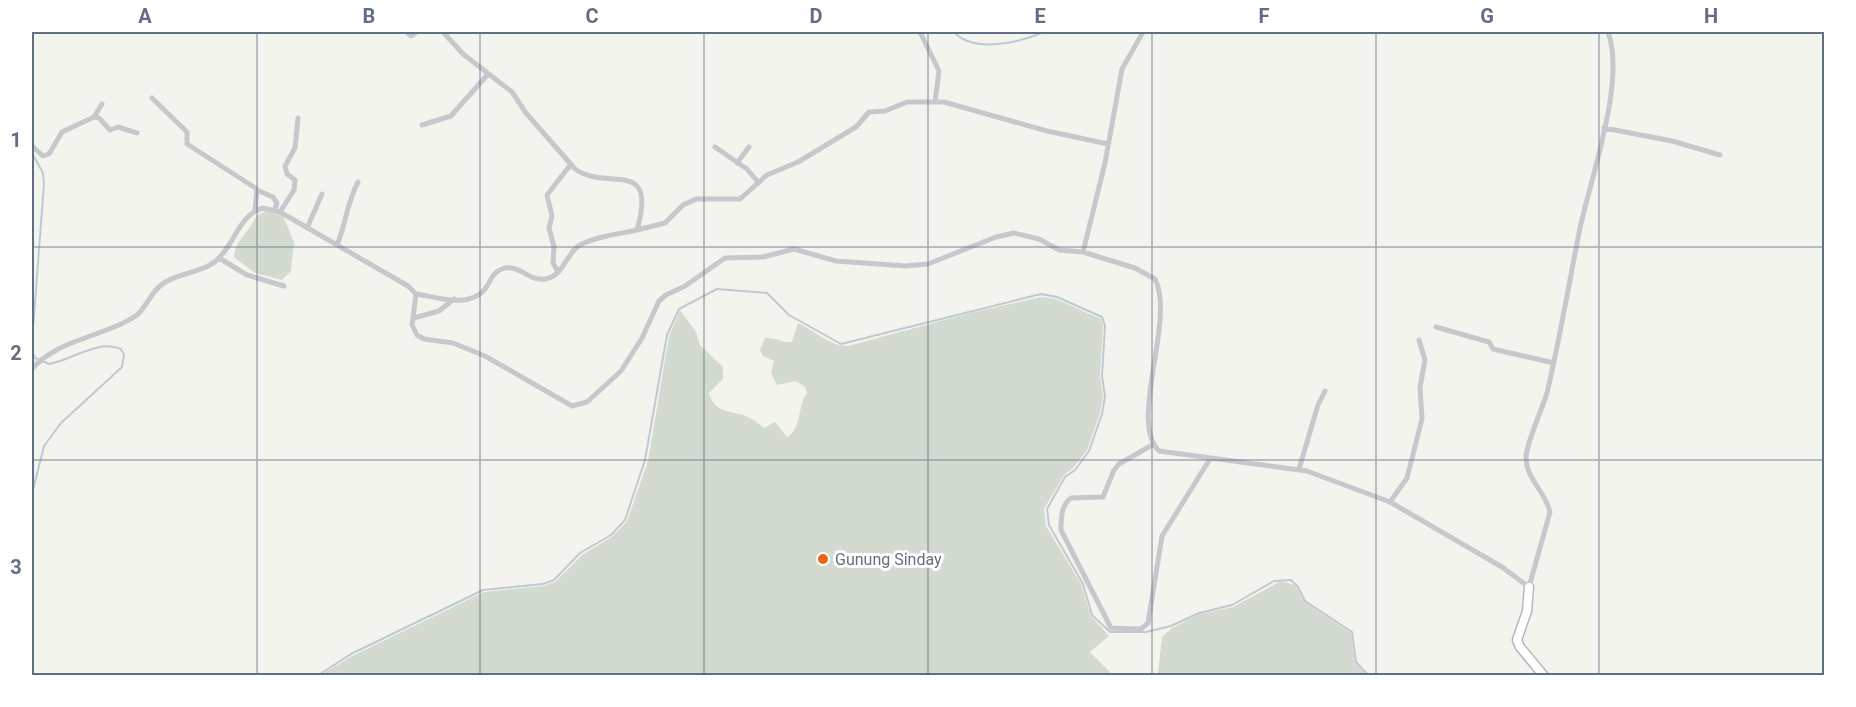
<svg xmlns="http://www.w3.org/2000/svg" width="1856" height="707" font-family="Roboto,sans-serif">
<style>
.green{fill:#d3dbd0}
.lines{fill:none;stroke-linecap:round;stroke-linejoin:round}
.stream{stroke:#c1c9d0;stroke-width:2}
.secondary-casing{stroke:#b5b9be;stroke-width:11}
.street{stroke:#c6c8cc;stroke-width:5}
.secondary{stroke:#fff;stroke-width:8}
.grid{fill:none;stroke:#616f82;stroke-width:1.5;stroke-opacity:0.55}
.poi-dot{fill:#ea6519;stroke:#fff;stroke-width:2}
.labels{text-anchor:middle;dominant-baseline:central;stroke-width:6;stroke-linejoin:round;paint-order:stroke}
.poi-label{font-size:16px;fill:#616f82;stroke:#fff;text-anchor:start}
.neatline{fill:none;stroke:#616f82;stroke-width:2}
.grid-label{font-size:20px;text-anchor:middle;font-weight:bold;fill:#616f82}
</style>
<rect width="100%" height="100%" fill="#f4f4ef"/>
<path class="green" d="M266,211L283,216L294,242L291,271L282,280L255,273L234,257C235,240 250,232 256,216Z
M1041,297L1056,299L1101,319L1103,326L1100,376L1103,397L1100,413L1087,450L1073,468L1064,475L1044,509L1046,526L1081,584L1091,616L1109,636L1090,652L1113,675H321L352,656L484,592L543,586L555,582L582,555L613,536L627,521L648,461L669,336L680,310L696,332L700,345L723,367V379L709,393C715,416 735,409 752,419C756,421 760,425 764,428L775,422L787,437C803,428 797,404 807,393L805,387L796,381L777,385L771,373L774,361L763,356L760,350L765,338C776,337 782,343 792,342L798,323C814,330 829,346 848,346L970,313Z
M1281,581L1295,585L1305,602L1351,633L1355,663L1367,675H1151L1158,674L1162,637L1172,628L1199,614L1233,607Z"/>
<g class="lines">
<path class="stream" d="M954,32C974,54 1021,42 1044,32
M32,153L43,173L44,184L32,342
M32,350L35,358L49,364C72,360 98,339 121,349L124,355L122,367L61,423L44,446L32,494
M317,676L351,654L483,590L543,584L554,580L580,553L611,535L625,520L645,460L667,335L679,309L717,289L767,293L789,315L841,344L1041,294L1057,297L1102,317L1105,326L1102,376L1105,397L1102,414L1089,451L1075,470L1065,477L1047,509L1049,525L1083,584L1092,615L1110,632H1146L1171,626L1199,613L1232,605L1274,581L1291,580L1298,587L1305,601L1352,632L1356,662L1369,676"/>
<defs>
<path id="secondary" d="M1529,587L1527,611L1517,640L1520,647L1544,676"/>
</defs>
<use href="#secondary" class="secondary-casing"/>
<path class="street" d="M407,32L411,36L417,32
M443,32L463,54L512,92L526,113L575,169C607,192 658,156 637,230L665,223L683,205L696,199H740L767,175L798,162L856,127L869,112L885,111L907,102H944L1047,131L1108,144
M920,32L939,71L935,102
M152,98L187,132V144L257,189L255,210
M94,117L99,118L110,130L118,127L137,133
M422,125L451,116L488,74
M1604,128L1672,141L1720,155
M32,146L43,156L49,154L62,132L94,117L102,104
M715,147L747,169L758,182
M737,163L749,147
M259,191L273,197L277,203L275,209
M280,212L294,190L295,180L287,174L285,166L295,148L298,118
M307,228L322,194
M337,245C346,224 347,202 358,182
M1083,252L1105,163L1122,69L1143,32
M219,258L247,275L284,286
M558,272L553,263L554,247L549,228L552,216L547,195L571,164
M416,294C437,297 469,309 485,289C491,282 491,273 502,269C519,263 529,282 545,279C564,276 566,253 580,245C597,236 619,234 637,230
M414,318L439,311L454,299
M1436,327L1489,342L1493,349L1554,363
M32,369C57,339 105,337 137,315C146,308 150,294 160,286C174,274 194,274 210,265C233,252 237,216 262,208L280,212L408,286L416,294L412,325L417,335L424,339L453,343L485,356L572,406L587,402L621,371L642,338L659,301L666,295L685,286L725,258L763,257L794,249L836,261L906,266L928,264L996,237L1014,233L1039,239L1059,250L1083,252L1135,268L1155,279C1176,319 1128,422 1159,451L1307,471L1390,502L1502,567L1529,587L1550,512C1546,493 1526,478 1526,458C1526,443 1542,410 1547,393C1560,338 1569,283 1580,228C1591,177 1626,80 1608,32
M1154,444L1119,464L1114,470L1103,497L1071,498C1061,505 1061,519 1061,530L1111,628L1141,629L1148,623L1162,536L1210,459
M1299,469L1318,405L1325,391
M1390,502L1407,478L1422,419L1420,387L1425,360L1419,340"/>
<use href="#secondary" class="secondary"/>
</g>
<path class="grid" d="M257,32V676M480,32V676M704,32V676M928,32V676M1152,32V676M1376,32V676M1599,32V676M32,247H1824M32,460H1824"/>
<circle class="poi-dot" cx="823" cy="559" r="6"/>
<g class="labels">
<g class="poi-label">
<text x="835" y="559">Gunung Sinday</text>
</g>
</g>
<rect width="1856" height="707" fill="none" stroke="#ffffff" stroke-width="66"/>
<rect x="33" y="33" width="1790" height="641" class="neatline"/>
<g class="grid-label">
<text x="145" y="23">A</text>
<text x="369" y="23">B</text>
<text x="592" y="23">C</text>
<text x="816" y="23">D</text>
<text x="1040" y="23">E</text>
<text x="1264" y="23">F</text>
<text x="1487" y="23">G</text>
<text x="1711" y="23">H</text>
<text x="16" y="147">1</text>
<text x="16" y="360">2</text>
<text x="16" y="574">3</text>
</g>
</svg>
